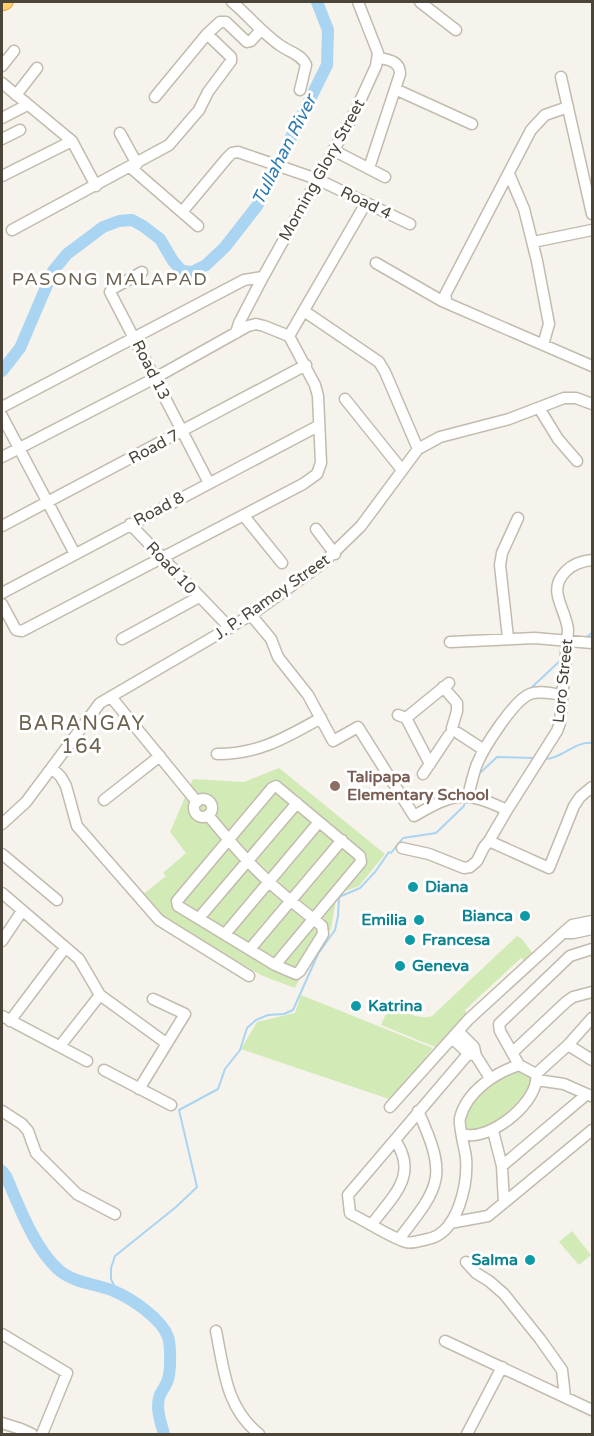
<svg xmlns="http://www.w3.org/2000/svg" width="594" height="1436" font-family="'Varela Round',sans-serif">
<style>
.green{fill:#d2eab5}
.lines{fill:none;stroke-linecap:round;stroke-linejoin:round}
.stream{stroke:#a9d4f2;stroke-width:2}
.river{stroke:#a9d4f2;stroke-width:12}
.minor-casing{stroke:#c2bbae;stroke-width:13}
.highway-casing{stroke:#e0a43c;stroke-width:17}
.minor{stroke:#fff;stroke-width:10}
.highway{stroke:#ffcf6e;stroke-width:15}
.education-dot{fill:#8d6e63;stroke:#fff;stroke-width:2}
.culture-dot{fill:#0f9aa8;stroke:#fff;stroke-width:2}
.labels{text-anchor:middle;dominant-baseline:central;stroke-width:6;stroke-linejoin:round;paint-order:stroke}
.street-label{font-size:16px;fill:#4b4439;stroke:#fff}
.education-label{font-size:16px;font-weight:bold;fill:#785e54;stroke:#fff;text-anchor:start}
.culture-label{font-size:16px;font-weight:bold;fill:#0d838f;stroke:#fff;text-anchor:start}
.water-label{font-size:18px;font-style:italic;fill:#2e7ab2;stroke:#fff}
.neighbourhood-label{font-size:18px;letter-spacing:1.5px;fill:#6e6250;stroke:#fff}
.quarter-label{font-size:20px;letter-spacing:1.5px;fill:#6e6250;stroke:#fff}
</style>
<rect width="100%" height="100%" fill="#f6f3ec"/>
<path class="green" d="M279,768L385,854L359,886L337,894L331,929L311,955L295,988L263,976L164,920L141,896L166,876L163,873L186,853L170,832L193,779L244,782Z
M517,936L522,939L533,954L525,961L521,958L465,1010L467,1014L435,1047L381,1025L390,1005C402,1010 419,1021 432,1016Z
M301,995L433,1048L392,1100L241,1049L257,1022L295,1013Z
M516,1070L530,1075V1086L515,1109L483,1131L465,1130C461,1097 491,1083 516,1070Z
M572,1231L591,1255L579,1265L559,1242Z"/>
<g class="lines">
<path class="stream" d="M585,638L592,633
M530,689L563,658
M543,759C561,760 574,741 592,743
M478,775L497,757L534,758
M391,853L403,838L436,833L464,806L465,801
M117,1292L111,1279V1268L115,1256L176,1207L197,1187L179,1110L218,1089L225,1069L240,1050L247,1028L256,1020L268,1015L284,1014L293,1010L318,954L335,930L338,916L339,897L360,888L375,872L389,852"/>
<path class="river" d="M2,371L20,348L53,271L67,254L103,227L119,221L132,220L143,226L160,239L173,261L182,271L192,272L206,265L225,247L257,206L327,65L328,30L317,2
M2,1171L6,1176C19,1206 35,1250 60,1271C76,1284 99,1284 116,1292C132,1299 162,1319 168,1337C171,1346 171,1374 167,1382C165,1388 160,1392 159,1398C156,1410 161,1423 164,1434"/>
<defs>
<path id="minor" d="M232,2C249,16 262,33 281,46C290,52 302,55 306,65L300,90
M420,2L456,30
M2,66L14,51
M561,77L592,214
M2,83L72,141L96,186
M395,89L472,124
M16,95L37,68
M155,97L207,34L220,22H226L247,42L251,41L261,30
M2,118L27,105
M120,133L137,164
M2,139L20,130
M333,150L385,177
M130,167L198,226
M369,168L400,74C400,61 389,60 379,58
M509,174L524,209L537,261L549,324L543,345
M2,176L72,141
M182,212L227,158L232,153L238,152L317,179L410,224
M12,230L169,145L199,110L208,92L231,61V57L207,34
M533,242L592,230
M376,263L442,301L592,366
M142,272L112,289L110,292L209,483
M447,303L445,295L531,130L545,115L568,107
M304,311L379,362L385,372L418,449
M236,333L239,323L263,277L355,112L376,66L378,53L358,2
M289,336L366,203
M345,399L402,470
M2,407L244,280L263,277
M539,408L558,439L577,461
M2,416L75,554
M2,457L155,378L248,326L256,324L264,326L289,336L315,385L318,396L321,463L317,474L303,484L22,631L16,630L2,604
M244,516L282,563
M130,524L230,628
M2,526L306,365
M316,529L335,554
M2,593L318,426
M251,615L271,639L278,657L308,695L333,741L358,727L414,816C454,793 464,790 507,810
M508,638L500,565L502,553L518,518
M122,639L199,597
M450,642L535,638L592,643
M443,687L457,703V711L452,728
M111,697L197,802
M398,715L406,718L430,764
M406,718L449,683
M458,733L484,750
M217,754C259,754 285,738 321,718
M53,769L61,777L66,786L77,826L159,920L249,976
M423,774L449,735
M468,796C471,785 473,774 477,764C484,747 514,700 530,694C540,690 553,694 563,695
M194 808a9 9 0 1 1 18 0a9 9 0 1 1-18 0Z
M104,800L160,756
M208,815C227,838 246,861 268,881C285,897 304,911 322,926L323,934L300,971L296,974L275,965L178,906L177,901L272,788L276,786L360,856L361,862L275,965
M2,824L26,802L100,703L251,615L323,563L361,526L418,449L440,437L509,419L564,398H576L592,404
M489,841L549,868L574,806L580,797L592,787
M402,848L429,854L464,868L470,867L477,861L484,847L489,841L507,810L557,731L560,723L568,630C566,608 546,591 566,571C573,564 582,561 592,560
M2,854L57,900
M2,893L79,959L100,995L166,1043
M199,918L297,803
M563,933H573L592,929
M225,934L319,822
M2,941L22,911
M250,949L342,840
M2,1016L87,1061
M10,1021L65,948
M458,1031L474,1047L476,1056L490,1078
M452,1038L468,1053L473,1055
M568,1045L592,1060
M60,1046L100,995
M474,1047L348,1195L350,1213L353,1215C369,1223 390,1237 406,1242C412,1244 422,1240 428,1239C458,1233 468,1184 466,1158C465,1149 458,1124 460,1118C467,1091 495,1073 519,1065L536,1074
M513,1052L566,1002L573,997L592,992
M519,1065L500,1031L499,1024L570,956L592,949
M104,1070L171,1105
M537,1080L564,1084L591,1096
M139,1089L185,1014L153,999
M390,1107L469,1019L563,933L572,925L592,921
M2,1111L22,1124L28,1131L36,1153L77,1194L115,1214
M493,1131L502,1166L504,1203
M462,1134C490,1143 541,1100 536,1074L568,1045L592,1018
M502,1166L587,1094
M450,1223L488,1216L592,1130
M372,1224C393,1196 419,1175 395,1140
M399,1239C441,1185 448,1177 418,1111
M466,1262L476,1273L489,1281L504,1294L540,1339L562,1370L565,1397
M216,1331C224,1370 226,1408 259,1434
M2,1334L67,1373L42,1434
M445,1341L592,1410
M2,1423L21,1429L32,1434
M467,1434L502,1367"/>
<path id="highway" d="M2,3L5,2"/>
</defs>
<use href="#minor" class="minor-casing"/>
<use href="#highway" class="highway-casing"/>
<use href="#minor" class="minor"/>
<use href="#highway" class="highway"/>
</g>
<circle class="education-dot" cx="335" cy="786" r="6"/>
<g class="culture-dot">
<circle cx="413" cy="887" r="6"/>
<circle cx="525" cy="916" r="6"/>
<circle cx="419" cy="920" r="6"/>
<circle cx="410" cy="940" r="6"/>
<circle cx="400" cy="966" r="6"/>
<circle cx="356" cy="1006" r="6"/>
<circle cx="530" cy="1260" r="6"/>
</g>
<g class="labels">
<g class="street-label">
<text transform="translate(322 170) rotate(-61)">Morning Glory Street</text>
<text transform="translate(366 203) rotate(26)">Road 4</text>
<text transform="translate(151 370) rotate(63)">Road 13</text>
<text transform="translate(154 447) rotate(-28)">Road 7</text>
<text transform="translate(159 509) rotate(-28)">Road 8</text>
<text transform="translate(171 568) rotate(47)">Road 10</text>
<text transform="translate(272 597) rotate(-35)">J. P. Ramoy Street</text>
<text transform="translate(563 681) rotate(-84)">Loro Street</text>
</g>
<g class="education-label">
<text x="347" y="777">Talipapa<tspan x="347" dy="18">Elementary School</tspan></text>
</g>
<g class="culture-label">
<text x="425" y="887">Diana</text>
<text x="513" y="916" text-anchor="end">Bianca</text>
<text x="407" y="920" text-anchor="end">Emilia</text>
<text x="422" y="940">Francesa</text>
<text x="412" y="966">Geneva</text>
<text x="368" y="1006">Katrina</text>
<text x="518" y="1260" text-anchor="end">Salma</text>
</g>
<g class="water-label">
<text transform="translate(284 150) rotate(-63)">Tullahan River</text>
</g>
<g class="neighbourhood-label">
<text x="110" y="279">PASONG MALAPAD</text>
</g>
<g class="quarter-label">
<text x="82" y="724">BARANGAY<tspan x="82" dy="23">164</tspan></text>
</g>
</g>
<rect width="594" height="1436" fill="none" stroke="#4b4439" stroke-width="6"/>
</svg>
